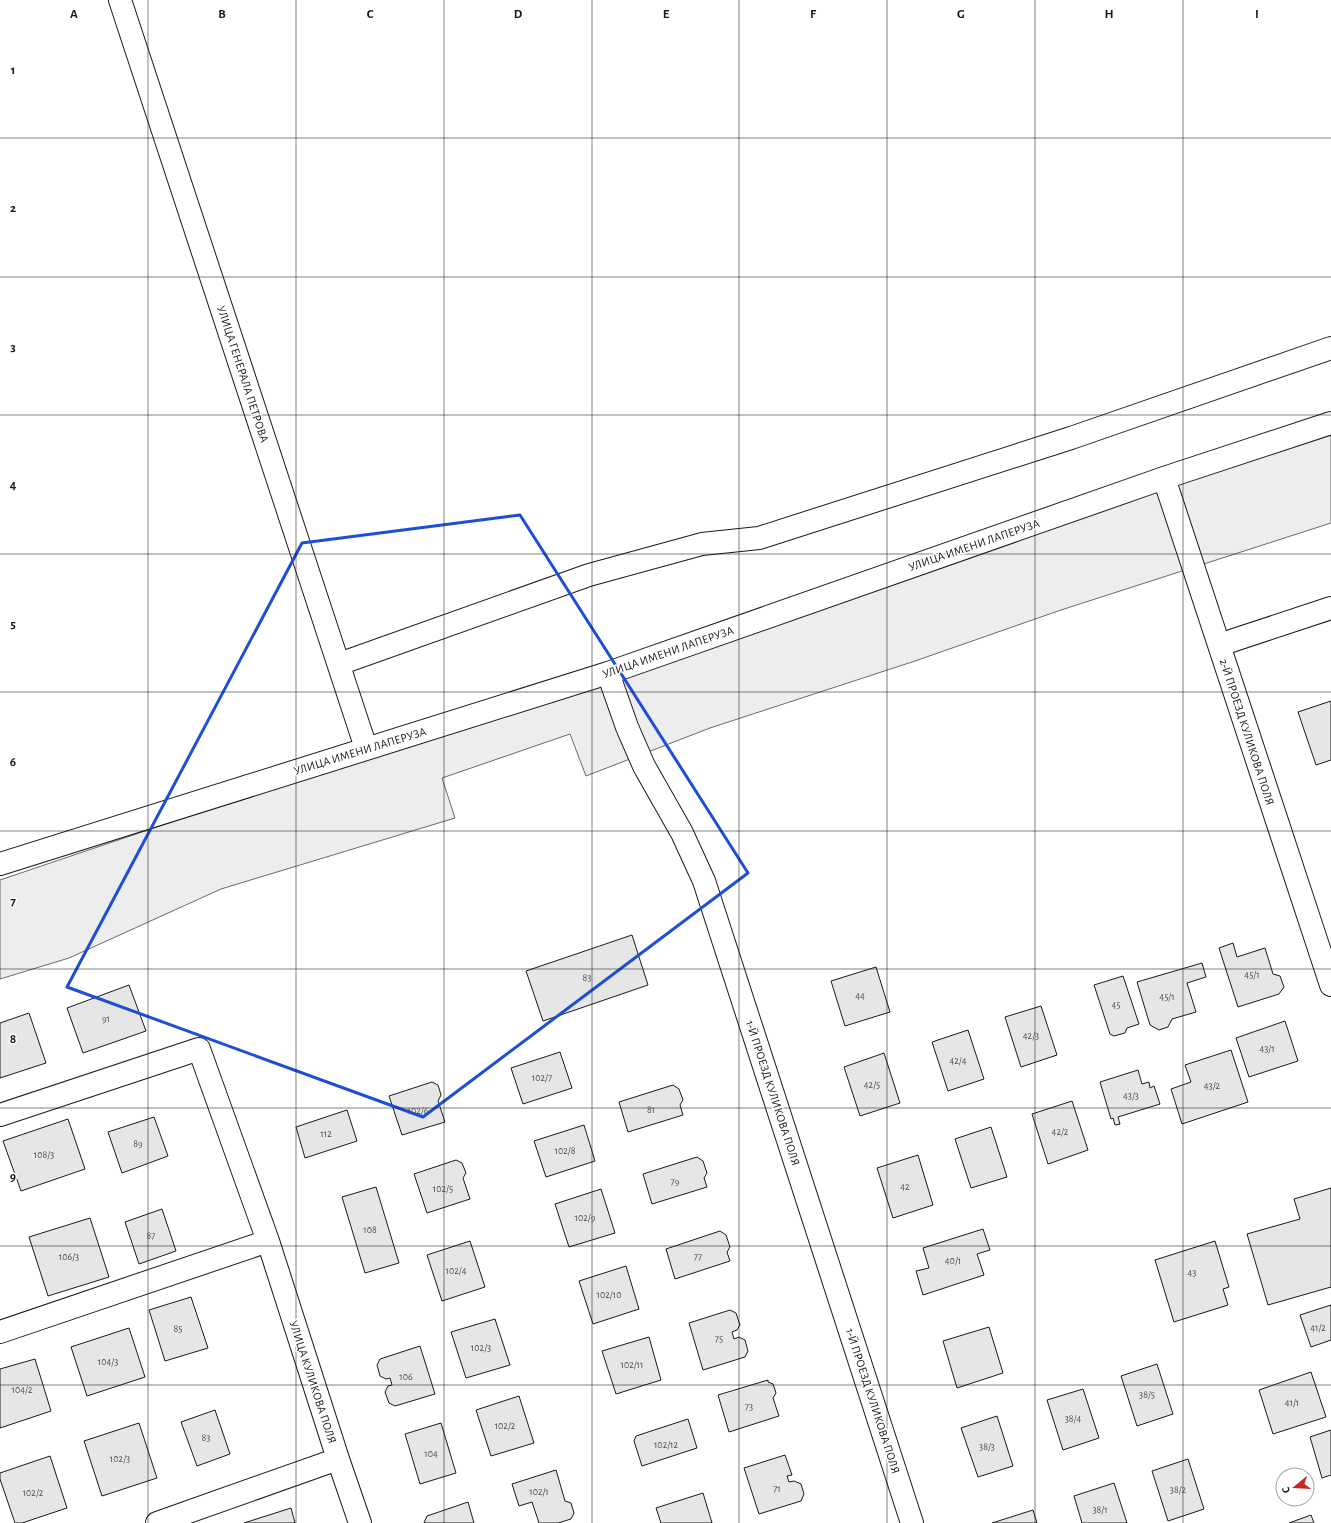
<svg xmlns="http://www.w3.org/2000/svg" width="1331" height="1523" font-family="'Alegreya Sans',sans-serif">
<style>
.built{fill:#ededed;stroke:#6a6a6a}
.building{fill:#e6e6e6;stroke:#1a1a1a}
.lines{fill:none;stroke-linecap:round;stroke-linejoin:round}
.minor-casing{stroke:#1a1a1a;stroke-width:24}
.minor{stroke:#fff;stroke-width:22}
.marked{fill:none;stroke:#1d4ed8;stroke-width:3;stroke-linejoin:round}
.grid{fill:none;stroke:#1a1a1a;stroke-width:1;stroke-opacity:0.55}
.labels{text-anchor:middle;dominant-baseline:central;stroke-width:3;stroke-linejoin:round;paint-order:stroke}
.number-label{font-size:10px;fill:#4d4d4d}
.street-label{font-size:12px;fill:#1a1a1a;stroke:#fff}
.grid-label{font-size:13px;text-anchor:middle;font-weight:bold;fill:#1a1a1a;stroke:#fff;stroke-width:3;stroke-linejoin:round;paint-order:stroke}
</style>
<rect width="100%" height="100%" fill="#fff"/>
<path class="built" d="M1331,430V523L1061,610L915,661L710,728L586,776L570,734L442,778L455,818L221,889L69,958L0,979V880Z"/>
<path class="building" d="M1331,701V760L1316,765L1298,712Z
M632,935L648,985L543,1021L526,971Z
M1233,943L1237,957L1265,948L1273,974L1280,976L1284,987L1279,994L1238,1007L1219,948Z
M1202,963L1206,977L1187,983L1196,1012L1172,1019L1168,1027L1159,1030L1150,1025L1137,982Z
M876,967L890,1012L845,1026L831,981Z
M1123,976L1139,1024L1127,1028L1125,1033L1114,1036L1110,1034L1094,985Z
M129,985L146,1031L83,1053L67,1008Z
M1041,1006L1057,1055L1021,1067L1005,1017Z
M29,1013L46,1063L0,1078V1023Z
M1285,1021L1298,1061L1249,1077L1236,1038Z
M968,1030L984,1079L948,1091L932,1042Z
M1231,1050L1248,1102L1182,1124L1171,1089L1191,1082L1185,1065Z
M560,1052L572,1088L523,1104L511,1068Z
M884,1053L900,1103L860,1116L844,1067Z
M1138,1070L1142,1084L1149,1082L1150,1088L1154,1086L1160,1104L1118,1117L1120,1124L1115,1125L1113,1118L1111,1119L1100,1082Z
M432,1082L438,1085L441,1095L438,1101L445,1122L402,1135L389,1096Z
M673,1085L679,1089L683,1100L680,1105L683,1115L628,1132L619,1102Z
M1072,1101L1088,1150L1048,1164L1032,1114Z
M347,1110L357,1141L305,1158L296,1127Z
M154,1117L168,1156L122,1173L108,1132Z
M68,1119L85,1169L21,1191L3,1141Z
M584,1125L595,1161L546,1177L534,1141Z
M991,1127L1007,1177L971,1188L955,1139Z
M918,1155L933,1205L893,1218L877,1168Z
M697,1157L703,1161L707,1173L704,1178L707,1187L652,1204L643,1174Z
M456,1160L462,1163L466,1173L463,1178L470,1199L427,1213L414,1174Z
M376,1187L399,1263L365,1273L342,1197Z
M1331,1188V1287L1268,1305L1247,1234L1300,1219L1294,1199Z
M601,1189L615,1233L569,1247L555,1204Z
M162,1209L176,1251L139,1264L125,1222Z
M90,1218L109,1277L48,1296L29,1237Z
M983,1229L990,1250L977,1254L984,1275L923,1295L916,1271L929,1268L923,1248Z
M720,1231L726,1235L730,1247L727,1252L730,1261L675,1279L666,1249Z
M470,1241L485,1287L442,1301L427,1255Z
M1215,1241L1229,1287L1223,1289L1228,1305L1174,1322L1155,1260Z
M626,1266L639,1309L593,1324L579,1281Z
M191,1297L208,1348L165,1361L149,1310Z
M1331,1305V1340L1311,1347L1300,1315Z
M730,1310L736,1313L740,1325L737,1330L732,1332L734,1339L739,1337L745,1340L748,1351L745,1357L703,1370L689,1323Z
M495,1319L510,1365L466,1378L451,1332Z
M989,1327L1003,1373L957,1388L943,1341Z
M129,1328L145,1377L87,1396L71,1347Z
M649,1337L661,1380L616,1394L602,1351Z
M420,1346L435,1394L395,1406L389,1403L385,1392L388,1386L392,1385L390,1378L386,1379L380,1376L377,1365L380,1359Z
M35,1359L51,1411L0,1428V1369Z
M1157,1364L1173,1414L1137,1426L1121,1376Z
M1311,1372L1326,1417L1273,1434L1259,1390Z
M768,1380V1382L773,1384L776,1393L773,1398L779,1416L729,1432L718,1395Z
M1083,1389L1099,1438L1063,1450L1047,1400Z
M519,1396L534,1443L491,1456L476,1410Z
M215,1410L230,1454L197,1466L181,1422Z
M997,1416L1013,1466L978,1477L961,1428Z
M688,1419L697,1448L642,1466L634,1441L636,1436Z
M139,1423L157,1478L102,1496L84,1441Z
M441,1423L456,1473L420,1484L405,1434Z
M1331,1430V1475L1322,1478L1310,1437Z
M785,1455L792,1475L787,1476L789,1482L794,1481L801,1484L804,1494L801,1501L759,1514L744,1468Z
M50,1456L67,1508L22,1523H15L0,1479V1473Z
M1188,1459L1204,1509L1168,1521L1152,1471Z
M556,1470L565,1501L571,1503L574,1513L571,1519L558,1523H539L532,1502L519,1506L512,1484Z
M1114,1483L1127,1523H1082L1074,1496Z
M703,1493L712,1523H661L656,1508Z
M468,1502L474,1523H424L427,1516Z
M291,1508L295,1523H244Z
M1033,1510L1037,1523H992Z
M1311,1515L1314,1523H1289Z"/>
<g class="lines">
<defs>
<path id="minor" d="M120,0L366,748
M1164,478L1331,985
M1219,645L1331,608
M339,664L589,575L702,544L759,538L1071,438L1331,348
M608,673L627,727L644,766L682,833L704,881L912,1523
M0,864L608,673L1164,478L1331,423
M0,1115L199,1049L268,1241L338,1459L360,1523
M0,1332L268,1241
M157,1523L338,1459"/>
</defs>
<use href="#minor" class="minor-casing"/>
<use href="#minor" class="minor"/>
</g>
<path class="marked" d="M520,515L748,873L423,1117L67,987L302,543Z"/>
<path class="grid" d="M148,0V1523M296,0V1523M444,0V1523M592,0V1523M739,0V1523M887,0V1523M1035,0V1523M1183,0V1523M0,138H1331M0,277H1331M0,415H1331M0,554H1331M0,692H1331M0,831H1331M0,969H1331M0,1108H1331M0,1246H1331M0,1385H1331"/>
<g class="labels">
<g class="number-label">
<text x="1252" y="975">45/1</text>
<text x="587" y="978">83</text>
<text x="860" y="996">44</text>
<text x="1167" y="997">45/1</text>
<text x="1116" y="1005">45</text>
<text x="106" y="1019">91</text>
<text x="1031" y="1036">42/3</text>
<text x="1267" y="1049">43/1</text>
<text x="958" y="1061">42/4</text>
<text x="542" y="1078">102/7</text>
<text x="872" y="1085">42/5</text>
<text x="1212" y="1086">43/2</text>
<text x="1131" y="1096">43/3</text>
<text x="651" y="1110">81</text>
<text x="418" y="1111">102/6</text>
<text x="1060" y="1132">42/2</text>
<text x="326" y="1134">112</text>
<text x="138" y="1144">89</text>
<text x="565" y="1151">102/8</text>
<text x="44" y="1155">108/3</text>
<text x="675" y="1182">79</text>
<text x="905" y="1187">42</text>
<text x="443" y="1189">102/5</text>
<text x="585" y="1218">102/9</text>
<text x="370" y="1230">108</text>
<text x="151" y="1236">87</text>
<text x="69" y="1257">106/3</text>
<text x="698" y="1257">77</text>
<text x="953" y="1261">40/1</text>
<text x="456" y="1271">102/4</text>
<text x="1192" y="1273">43</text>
<text x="609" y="1295">102/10</text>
<text x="1318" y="1328">41/2</text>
<text x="178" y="1329">85</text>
<text x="719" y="1339">75</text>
<text x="481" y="1348">102/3</text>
<text x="108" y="1362">104/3</text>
<text x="632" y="1365">102/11</text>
<text x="406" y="1377">106</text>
<text x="22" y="1390">104/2</text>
<text x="1147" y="1395">38/5</text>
<text x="1292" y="1403">41/1</text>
<text x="749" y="1407">73</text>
<text x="1073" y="1419">38/4</text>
<text x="505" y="1426">102/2</text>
<text x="206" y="1438">83</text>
<text x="666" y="1445">102/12</text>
<text x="987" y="1447">38/3</text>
<text x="431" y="1454">104</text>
<text x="120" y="1459">102/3</text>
<text x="777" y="1489">71</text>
<text x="1178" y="1490">38/2</text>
<text x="539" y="1492">102/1</text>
<text x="33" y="1493">102/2</text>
<text x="1100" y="1510">38/1</text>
</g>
<g class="street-label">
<text transform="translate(243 374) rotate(72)">УЛИЦА ГЕНЕРАЛА ПЕТРОВА</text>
<text transform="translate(974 545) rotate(-19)">УЛИЦА ИМЕНИ ЛАПЕРУЗА</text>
<text transform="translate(668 652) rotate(-19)">УЛИЦА ИМЕНИ ЛАПЕРУЗА</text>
<text transform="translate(1247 732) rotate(72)">2-Й ПРОЕЗД КУЛИКОВА ПОЛЯ</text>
<text transform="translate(360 751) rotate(-17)">УЛИЦА ИМЕНИ ЛАПЕРУЗА</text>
<text transform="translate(773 1093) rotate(72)">1-Й ПРОЕЗД КУЛИКОВА ПОЛЯ</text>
<text transform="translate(313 1382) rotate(72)">УЛИЦА КУЛИКОВА ПОЛЯ</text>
<text transform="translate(873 1401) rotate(72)">1-Й ПРОЕЗД КУЛИКОВА ПОЛЯ</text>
</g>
</g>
<g class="grid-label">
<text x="74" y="18">A</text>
<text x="222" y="18">B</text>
<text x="370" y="18">C</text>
<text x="518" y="18">D</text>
<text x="666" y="18">E</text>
<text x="813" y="18">F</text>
<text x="961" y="18">G</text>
<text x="1109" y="18">H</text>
<text x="1257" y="18">I</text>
<text x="13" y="74">1</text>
<text x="13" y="212">2</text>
<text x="13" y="351">3</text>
<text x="13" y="489">4</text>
<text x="13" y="628">5</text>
<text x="13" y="766">6</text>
<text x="13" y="905">7</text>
<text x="13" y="1043">8</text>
<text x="13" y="1181">9</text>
</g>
<g transform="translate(1295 1487) rotate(252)"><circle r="19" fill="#ffffff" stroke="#a3a3a3"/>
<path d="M0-3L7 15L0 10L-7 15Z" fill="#c62828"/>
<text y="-6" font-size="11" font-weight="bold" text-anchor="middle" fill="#1a1a1a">С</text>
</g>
</svg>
